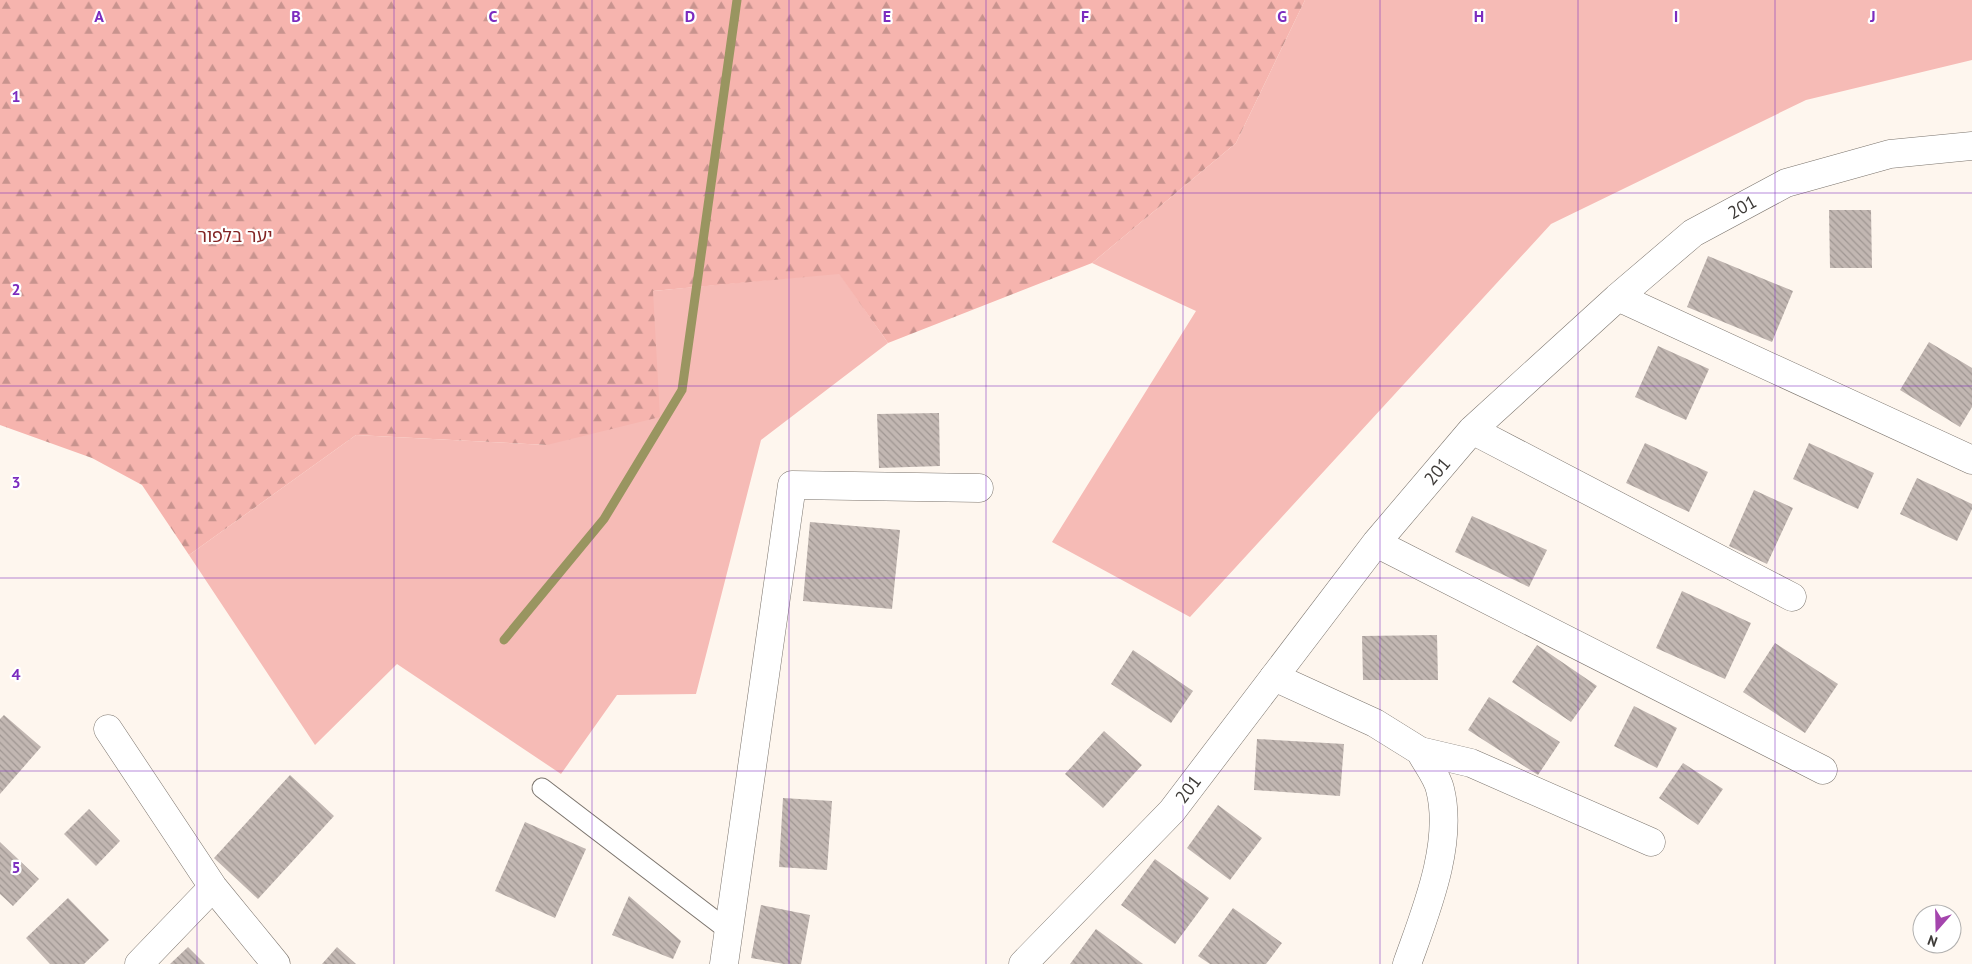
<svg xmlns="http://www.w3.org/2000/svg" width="1972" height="964" font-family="'PT Sans','Noto Sans Hebrew',sans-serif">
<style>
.green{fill:#f6bbb6}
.forest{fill:url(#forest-firs)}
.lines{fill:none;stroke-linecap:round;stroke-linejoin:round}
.stream{stroke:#999560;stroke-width:9}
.building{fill:url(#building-back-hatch)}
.lane-casing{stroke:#7b746d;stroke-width:21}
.street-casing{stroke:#7b746d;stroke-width:29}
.secondary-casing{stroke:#7b746d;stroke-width:29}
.lane{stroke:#fff;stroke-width:19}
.street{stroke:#fff;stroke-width:28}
.secondary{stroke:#fff;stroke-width:28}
.grid{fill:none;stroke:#7b2cbf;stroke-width:1;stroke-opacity:0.55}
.labels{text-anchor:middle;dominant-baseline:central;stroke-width:4.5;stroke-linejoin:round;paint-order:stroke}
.street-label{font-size:18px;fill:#3d3a37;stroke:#fff}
.park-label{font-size:18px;fill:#822525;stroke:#fff}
.grid-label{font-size:16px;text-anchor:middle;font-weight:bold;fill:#7b2cbf;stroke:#fff;stroke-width:4.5;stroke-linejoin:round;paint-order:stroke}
</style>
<defs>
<pattern id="forest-firs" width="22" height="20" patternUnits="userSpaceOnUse" patternTransform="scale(1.25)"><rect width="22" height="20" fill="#f6b4ae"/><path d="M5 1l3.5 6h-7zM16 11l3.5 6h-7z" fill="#c8938e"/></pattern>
<pattern id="building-back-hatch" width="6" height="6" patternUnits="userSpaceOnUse" patternTransform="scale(1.25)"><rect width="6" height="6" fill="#c2b7b2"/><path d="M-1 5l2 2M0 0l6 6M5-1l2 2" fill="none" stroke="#9f9692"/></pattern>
</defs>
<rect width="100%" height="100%" fill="#fef6ee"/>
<path class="green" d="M1305,0H1972V60L1806,100L1551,224L1190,617L1052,542L1196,311L1092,263L1236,143Z
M839,273L888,343L761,440L696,694L617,695L561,774L397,664L315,745L189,555L356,435L547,445L653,291Z"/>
<path class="forest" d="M0,0H1305L1236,143L1092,263L888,343L839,274L653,291L660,417L547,445L356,435L189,555L142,485L92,458L0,425Z"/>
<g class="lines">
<path class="stream" d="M504,640L604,519L682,390L737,0"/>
</g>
<path class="building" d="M1829,210H1871L1872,268H1830Z
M1708,256L1793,291L1772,342L1687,307Z
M1929,342L1972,368V407L1960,427L1900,390Z
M1658,346L1709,369L1686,420L1635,397Z
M939,413L940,466L879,468L877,414Z
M1645,443L1708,472L1689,512L1626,483Z
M1809,443L1874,473L1858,509L1793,479Z
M1917,478L1972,504V509L1957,541L1900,514Z
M1754,490L1793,508L1767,564L1729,546Z
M1472,516L1547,550L1529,587L1455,552Z
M810,522L900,530L892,609L803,601Z
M1682,591L1751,623L1725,679L1656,648Z
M1437,635L1438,680H1363L1362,636Z
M1775,643L1838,684L1805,733L1743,692Z
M1537,645L1597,686L1571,722L1512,682Z
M1133,650L1193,691L1171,723L1111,684Z
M1489,697L1560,742L1538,775L1468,730Z
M1634,706L1677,728L1657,768L1614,746Z
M4,715L41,747L0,794V719Z
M1104,731L1142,765L1103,808L1065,774Z
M1257,739L1344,744L1340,796L1254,790Z
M1683,763L1723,789L1698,825L1659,798Z
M290,775L334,816L258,899L214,858Z
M783,798L832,801L827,870L779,867Z
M1218,805L1262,838L1230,880L1187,848Z
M89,809L120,841L96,866L64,834Z
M525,822L586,849L555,918L495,891Z
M0,842L39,879L13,906L0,894Z
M1155,859L1209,898L1175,944L1121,905Z
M629,896L681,941L673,959L612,935Z
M68,898L109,940L84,964H50L26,938Z
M761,905L810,915L801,964H784L751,958Z
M1233,908L1282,943L1266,964H1210L1198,956Z
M1096,929L1143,964H1070Z
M188,947L205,964H170Z
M337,947L356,964H322Z"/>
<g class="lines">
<defs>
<path id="lane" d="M542,788L729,931"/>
<path id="street" d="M1618,297L1972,460
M1472,430L1792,597
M1376,543L1823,770
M108,729L213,887L276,964
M1651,842L1471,763L1420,751L1375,723L1274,677L1376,543L1472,430L1618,297L1693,233L1786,183L1890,154L1972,146
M139,964L213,887
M724,964L792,485L979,488
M1407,964C1425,913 1454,844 1440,789C1437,776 1426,763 1420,751"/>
<path id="secondary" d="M1023,964L1172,811L1274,677"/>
</defs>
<use href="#lane" class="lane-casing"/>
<use href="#street" class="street-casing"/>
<use href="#secondary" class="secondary-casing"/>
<use href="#lane" class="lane"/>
<use href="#street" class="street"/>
<use href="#secondary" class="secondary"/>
</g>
<path class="grid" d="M197,0V964M394,0V964M592,0V964M789,0V964M986,0V964M1183,0V964M1380,0V964M1578,0V964M1775,0V964M0,193H1972M0,386H1972M0,578H1972M0,771H1972"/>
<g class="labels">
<g class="street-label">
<text transform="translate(1742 207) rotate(-29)">201</text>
<text transform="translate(1437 471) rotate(-50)">201</text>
<text transform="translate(1188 789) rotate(-53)">201</text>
</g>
<g class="park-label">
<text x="235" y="235">יער בלפור</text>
</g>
</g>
<g class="grid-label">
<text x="99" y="22">A</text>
<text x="296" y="22">B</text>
<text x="493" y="22">C</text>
<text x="690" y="22">D</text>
<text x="887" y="22">E</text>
<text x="1085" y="22">F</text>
<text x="1282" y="22">G</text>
<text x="1479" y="22">H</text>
<text x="1676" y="22">I</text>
<text x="1873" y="22">J</text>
<text x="16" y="102">1</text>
<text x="16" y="295">2</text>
<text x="16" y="488">3</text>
<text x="16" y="680">4</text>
<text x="16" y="873">5</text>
</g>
<g transform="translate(1937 929) rotate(200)"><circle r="24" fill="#ffffff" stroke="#b1b0af"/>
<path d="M0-4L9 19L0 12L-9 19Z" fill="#a445ad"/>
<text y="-8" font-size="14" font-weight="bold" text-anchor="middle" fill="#3d3a37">N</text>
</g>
</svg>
